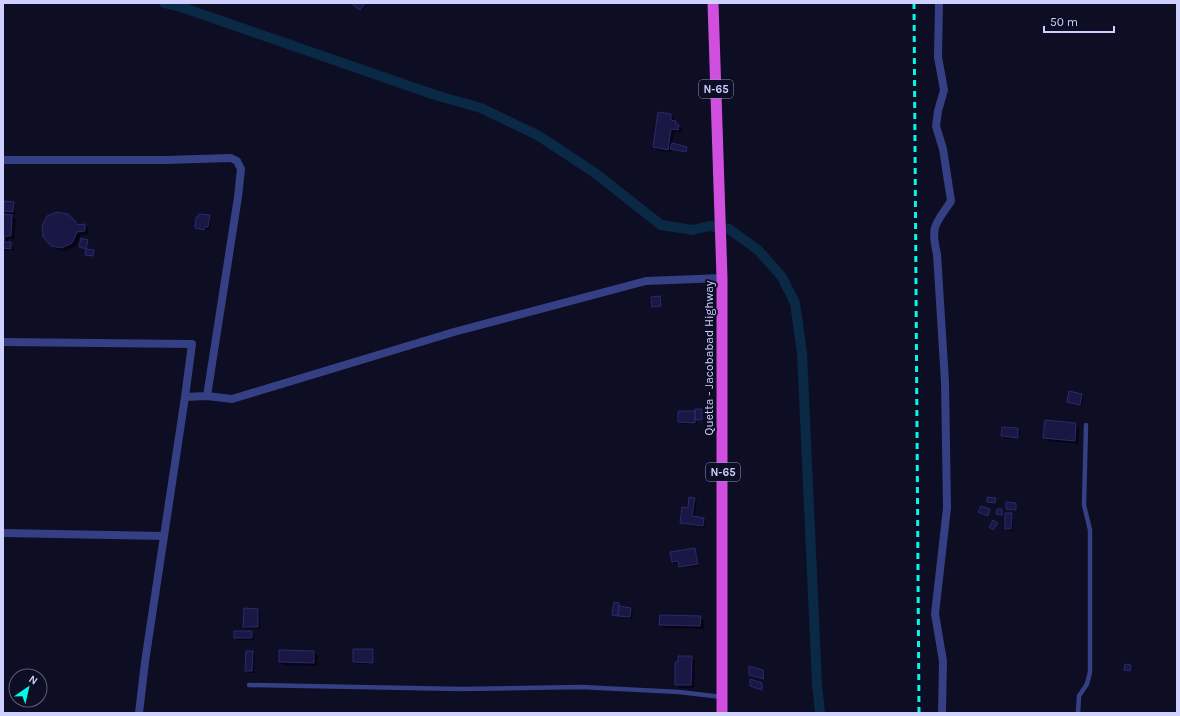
<svg xmlns="http://www.w3.org/2000/svg" width="1180" height="716" font-family="Karla,sans-serif">
<style>
.shadow{fill:#0007}
.lines{fill:none;stroke-linecap:round;stroke-linejoin:round}
.canal{stroke:#092945;stroke-width:10}
.building{fill:#191844;stroke:#2b2972}
.service{stroke:#353f84;stroke-width:4.5}
.minor{stroke:#353f84;stroke-width:8}
.trunk{stroke:#d14fdf;stroke-width:11}
.rail{stroke:#00f9e9;stroke-width:3;stroke-dasharray:6 5;stroke-linecap:butt}
.labels{text-anchor:middle;dominant-baseline:central;stroke-width:4;stroke-linejoin:round;paint-order:stroke}
.shield{fill:#0d0d23;stroke:#9496bd;stroke-width:1}
.shield-label{font-size:11px;font-weight:bold;fill:#ced1ff}
.street-label{font-size:12px;fill:#ced1ff;stroke:#0d0d23}
</style>
<rect width="100%" height="100%" fill="#0d0d23"/>
<path class="shadow" d="M355,3H364L366,5L362,10L354,5Z
M671,115L674,118V121L682,129V133L674,132L672,145L686,148V153L672,149L671,152L658,151L654,147Z
M13,202L15,205V214L6,213L4,211Z
M68,214L78,225H84L88,228V234L81,235L76,246L66,251L56,249L52,245Z
M3,215L12,216L16,220L14,239H8L7,243L14,247V251L3,250Z
M209,216L211,218L210,229H206V231L198,230L196,228Z
M1081,395L1084,397L1082,406L1068,402Z
M702,410L703,421H697V424H681L679,422L695,412Z
M1076,423L1079,427L1078,444L1048,441L1044,438Z
M1018,429L1020,431L1019,439L1004,438L1002,436Z
M694,499L697,501L694,517L703,519L705,521L704,528L683,524L681,522Z
M1011,514L1013,516V531H1008L1006,529Z
M695,549L697,551L699,566L682,568L680,563L675,564L673,561Z
M619,604V607L631,608L633,611L632,619L621,617L618,615H614Z
M258,610L260,612V629H246L244,627Z
M700,617L704,621V629L664,628L660,624Z
M252,632L254,634V640H237L235,638Z
M372,650L374,653V664H356L354,662Z
M280,651L314,652L318,656L317,666L283,665L280,662Z
M253,652L255,654L254,673H248L246,671Z
M691,657L695,661L694,688H679L676,684Z
M763,671L765,673V680L750,675Z"/>
<g class="lines">
<path class="canal" d="M164,3L181,7L435,95L481,108L539,136L595,173L661,225L693,230L709,226L729,229L758,250L782,277L795,303L802,353L817,684L820,713"/>
</g>
<path class="building" d="M354,3H366L360,10L353,5Z
M658,112L671,114V120L676,121V124L679,125L678,130L671,129L668,150L653,147Z
M672,143L687,147L686,152L670,149Z
M4,201L14,202L13,212L3,211Z
M57,212L68,214L76,222L77,225L85,224V231L77,232L72,243L62,248L51,246L43,237L42,226L47,216Z
M3,214L12,215L11,236H5L4,242H11V249L3,248Z
M199,214L210,215L208,227H205L204,230L195,228L196,217H198Z
M81,238L88,240L86,249L79,247Z
M86,249L94,250L93,256L85,255Z
M660,296L661,306L652,307L651,297Z
M1069,391L1082,394L1080,405L1067,402Z
M695,409H702V420H695Z
M678,411H695V423L678,422Z
M1045,420L1076,423L1075,441L1043,438Z
M1002,427L1018,428V438L1001,436Z
M689,497L695,498L692,516L704,518L703,526L680,523L682,507L688,508Z
M987,497L996,498L995,503L987,502Z
M1006,502L1016,503V510L1006,509Z
M981,506L990,509L988,516L978,512Z
M997,509H1002V515L996,514Z
M1005,513H1012L1011,529H1005Z
M993,520L998,523L993,530L989,527Z
M695,548L698,564L679,567L678,561L672,562L670,552Z
M614,602L619,603L618,616L612,615Z
M619,606L631,608L630,617L618,616Z
M244,608L258,609V627H243Z
M660,615L701,616L700,626L659,625Z
M234,631H252V638H234Z
M353,649H373V663L353,662Z
M279,650L314,651V663L279,662Z
M246,651H253L252,671H245Z
M678,656H692L691,685H675V662H678Z
M1125,664L1131,665L1130,671L1124,670Z
M749,666L763,670L764,679L749,675Z
M750,679L762,683V690L750,686Z"/>
<g class="lines">
<path class="service" d="M249,685L461,689L581,687L679,692L722,697
M1078,713L1079,696L1087,684L1090,672V530L1084,505L1086,425"/>
<path class="minor" d="M939,3L938,57L944,90L938,111L936,126L943,149L951,201C936,224 930,225 937,254L945,382L947,508L935,614L943,661L942,713
M3,160H166L231,158L237,161L241,169L238,197L207,396
M3,342L192,344L185,397
M3,533L164,536
M139,713L145,662L185,397L207,396L232,399L454,332L646,281L722,278"/>
<path class="trunk" d="M713,3L722,278V713"/>
<path class="rail" d="M914,3L919,713"/>
</g>
<g class="labels">
<g class="shield">
<rect x="699" y="80" width="34" height="18" rx="3"/>
<rect x="706" y="463" width="34" height="18" rx="3"/>
</g>
<g class="shield-label">
<text x="716" y="89">N-65</text>
<text x="723" y="472">N-65</text>
</g>
<g class="street-label">
<text transform="translate(709 358) rotate(-90)">Quetta - Jacobabad Highway</text>
</g>
</g>
<rect width="1180" height="716" fill="none" stroke="#ced1ff" stroke-width="8"/>
<g transform="translate(28 688) rotate(34)"><circle r="19" fill="#0d0d23" stroke="#5a5b7b"/>
<path d="M0-3L7 15L0 10L-7 15Z" fill="#00f9e9"/>
<text y="-6" font-size="11" font-weight="bold" text-anchor="middle" fill="#ced1ff">N</text>
</g>
<path d="M1044 26v6h70v-6" fill="none" stroke="#ced1ff" stroke-width="2"/>
<text x="1050" y="26" font-size="12" fill="#ced1ff" stroke="#0d0d23" stroke-width="3" paint-order="stroke">50 m</text>
</svg>
